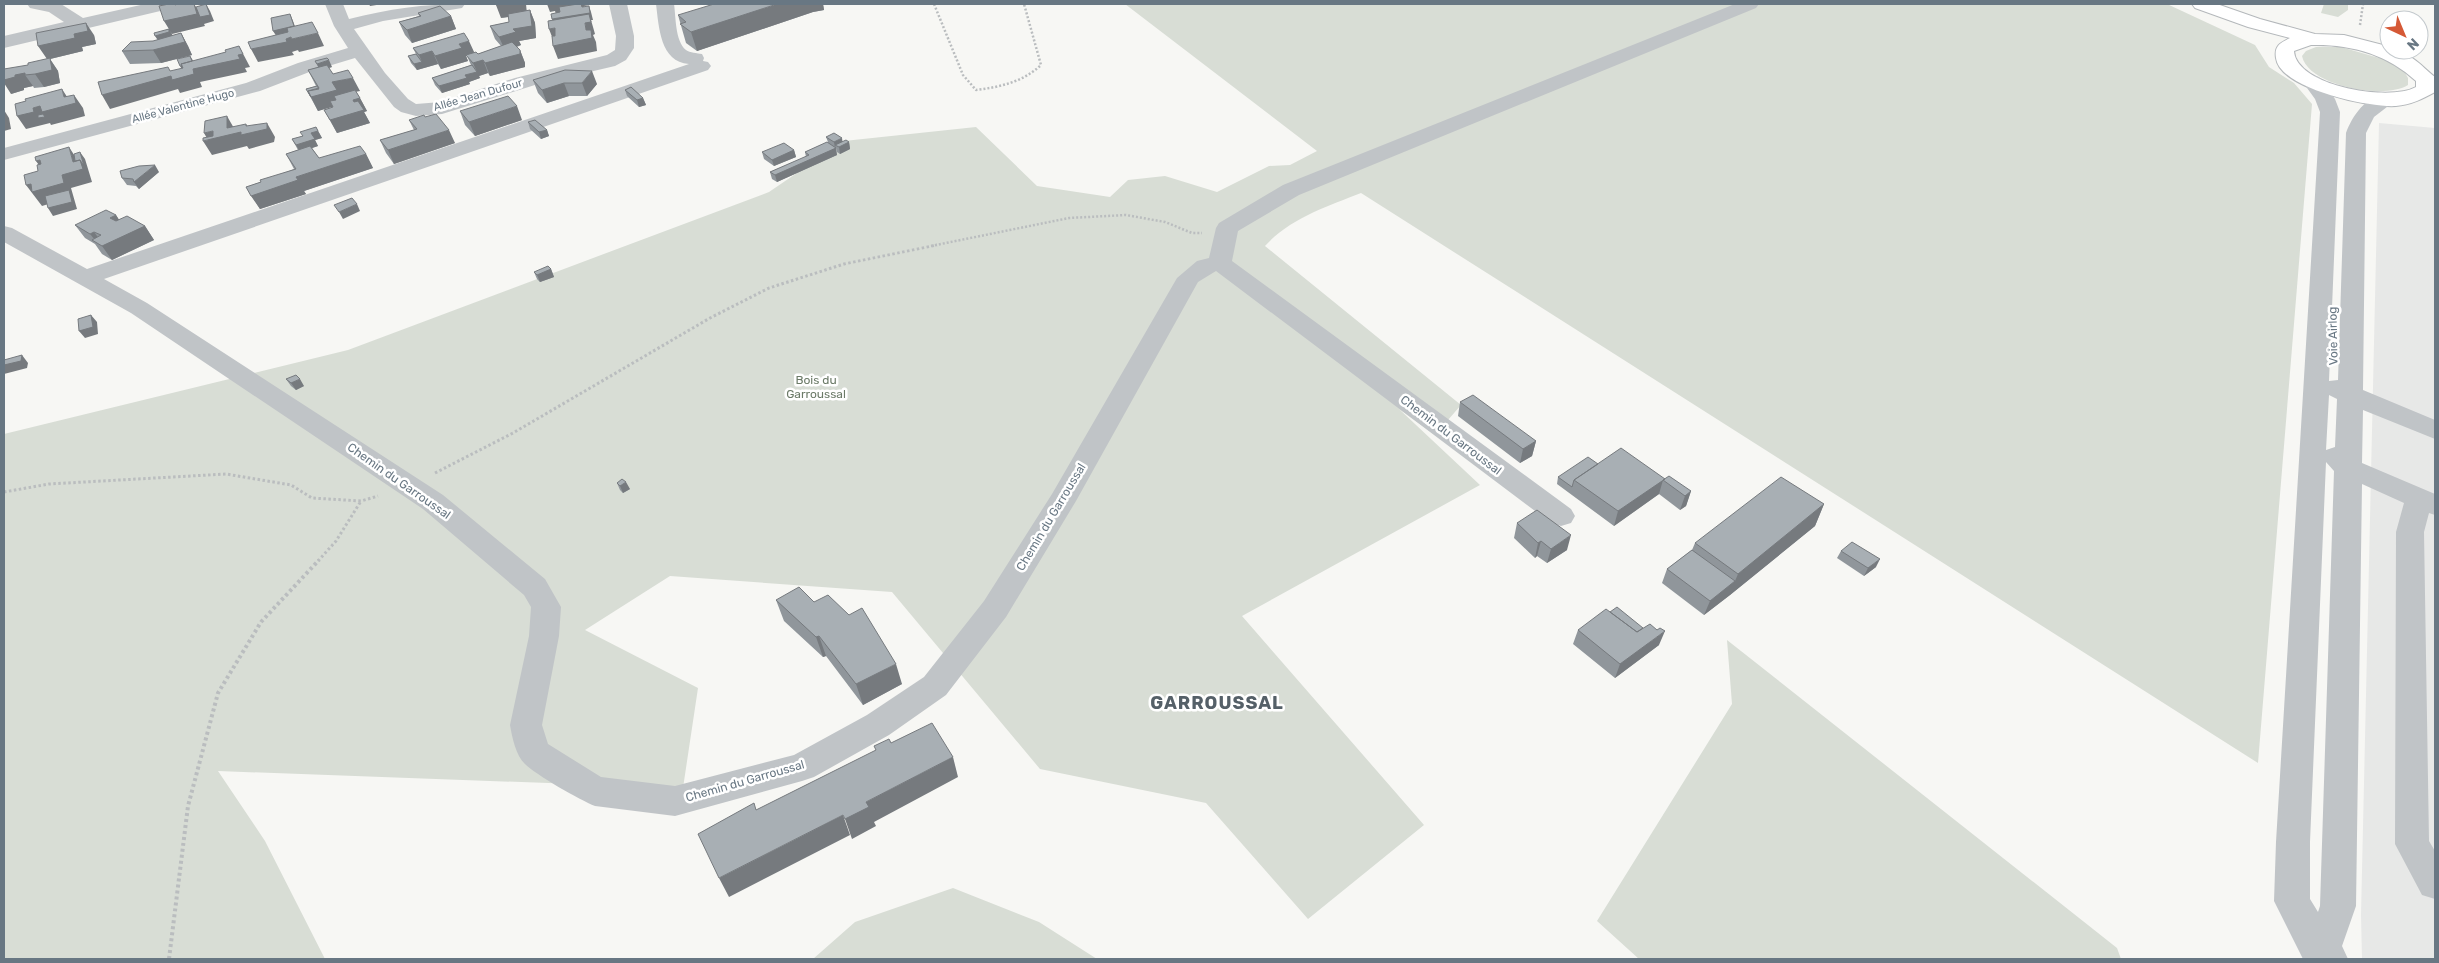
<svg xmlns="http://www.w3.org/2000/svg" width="2439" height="963" font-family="Rubik,sans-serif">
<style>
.built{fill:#e7e8e7}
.green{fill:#d8ddd5}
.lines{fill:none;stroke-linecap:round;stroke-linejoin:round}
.major-casing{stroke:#b4b8bb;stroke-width:2}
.path-far2{stroke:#babdbf;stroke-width:2.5;stroke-dasharray:2 2;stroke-linecap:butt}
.path-far1{stroke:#babdbf;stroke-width:3;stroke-dasharray:2.5 2.5;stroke-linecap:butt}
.path{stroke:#babdbf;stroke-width:4;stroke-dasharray:3 3;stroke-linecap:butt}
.minor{fill:#c0c4c7;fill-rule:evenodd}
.major{fill:#fff;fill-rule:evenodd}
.wall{fill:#90969b}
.shaded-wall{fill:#767a7e}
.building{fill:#a8afb4;stroke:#767a7e}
.labels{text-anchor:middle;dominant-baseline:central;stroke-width:5;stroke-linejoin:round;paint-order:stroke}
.far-street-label{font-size:11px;fill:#687783;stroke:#fff}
.street-label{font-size:12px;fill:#687783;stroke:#fff}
.park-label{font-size:12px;fill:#6b7a67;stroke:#fff}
.district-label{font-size:18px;font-weight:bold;letter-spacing:1px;fill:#556068;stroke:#fff}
</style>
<rect width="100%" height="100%" fill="#f7f7f4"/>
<path class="built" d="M2379,123L2435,128V959H2362L2361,915Z"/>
<path class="green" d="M1125,4H2167L2255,45L2269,67L2294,83L2312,104L2258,763L1361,193C1328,206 1289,219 1265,246L1461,405L1435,435L1399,409L1480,485L1242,616L1424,825L1308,919L1206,803L1040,769L892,592L670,576L585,630L698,688L683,788L218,771L265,841L325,959H4V434L348,350L769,192L844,141L976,127L1037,186L1110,197L1128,180L1165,176L1217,192L1269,166L1290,165L1317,151Z
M2324,4H2348V10L2338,17L2321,13Z
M2316,47H2341L2386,60L2404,71L2408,78V85C2385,100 2308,86 2302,56L2306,51Z
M1727,640L2117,948L2121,959H1639L1597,921L1732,704Z
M953,888L1039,922L1097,959H813L855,922Z"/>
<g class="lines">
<defs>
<path id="major" d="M2192,4H2217L2260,19L2315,34L2344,35L2383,45L2389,47V50C2409,50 2421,66 2435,77V92C2424,98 2411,105 2396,106C2370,108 2280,89 2276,58C2274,46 2280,43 2290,38L2248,27L2195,8ZM2311,45C2350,44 2387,54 2416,81V87C2389,102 2296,86 2294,51Z"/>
</defs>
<use href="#major" class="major-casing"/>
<path class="path-far2" d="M934,4L963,75L976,90C1000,87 1023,82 1041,65L1024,4
M2360,25L2363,4
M931,246L1069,218L1126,215L1165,222L1192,233H1202"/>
<path class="path-far1" d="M435,473L513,433L710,318L769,288L844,264L937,245
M4,492L49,484L226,474L291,485L312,498L361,501L378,496
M318,561L336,541L361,501"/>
<path class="path" d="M169,959L188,806L218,693L261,622L319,560"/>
<path class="minor" d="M27,4H61L83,18L145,4H176L173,8L4,48V36L64,22L49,12L30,8Z
M325,4H343L349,19C389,9 423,4 465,4L462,8L456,9L383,21L354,29L385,73L408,99L416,104L441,102L515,78L607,55L615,50L616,36L609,4H627L634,36V48L626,60L615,66L538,84L442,114L416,116L401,112L394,107L355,58L312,71L260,91L4,160V148L246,83L298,63L348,48L334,26Z
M656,4H674C676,17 675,41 686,50C690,53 697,53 702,54L704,58L703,61L708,62L711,66L708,70L104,279L147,303L443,495L545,579L561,607L559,636L542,725L548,744L601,777L675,786L794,755L867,715L924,677L984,601L1052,494L1177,278L1197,261L1209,258L1216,228L1219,223L1283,185L1735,4H1759L1756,8L1299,195L1238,231L1232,261L1571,509L1575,516L1571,523L1561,526L1551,523L1216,271L1198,282L1076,501L1006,617L946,695L889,735L814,777L802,781L675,816L595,806C580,800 536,775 525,764C516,756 512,737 510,725L529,636L531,607L524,595L423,509L131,313L4,242V226L12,228L87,269L689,64C660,62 659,27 656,4Z
M2312,75L2319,77L2335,99L2340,112L2329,381L2338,380L2346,133C2353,114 2370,90 2393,96L2396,100L2374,117L2366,133L2363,390L2435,420V439L2363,410L2362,463L2435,494V515L2429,513L2424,532L2429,841L2435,851V899L2422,895L2395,844L2396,532L2404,503L2362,484L2356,906L2342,946L2348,959H2303L2274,901L2276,842L2320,112L2315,99L2302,81L2305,77ZM2329,395L2337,399L2335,447L2326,450ZM2326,462L2334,471L2320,906L2318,912L2310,899V842Z"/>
<use href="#major" class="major"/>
</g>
<path class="wall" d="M526,4V11L530,10L535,23L536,38L519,41L521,45L517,47L520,50L525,63V67L490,76L488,73L479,76L480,78L469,82L470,84L442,93L435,85L432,78L471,65L467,56H466L468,61L441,69L438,64L417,70L411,63L408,56L416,54L413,48L474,52L478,54L501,46L495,39L490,26L509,22V17L501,18Z
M823,4L824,10L813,12L697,51L686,43L678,15Z
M418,13L451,16L456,29L412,43L405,35L399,22L419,16Z
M181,33L188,46L192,55L161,63L130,64L122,51Z
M94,35L96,44L82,47L83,51L50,59L58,71L60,83L44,87L34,88L33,86L24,88V90L11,94L28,65L46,59Z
M315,61L332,67L329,68L333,74L360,91H356L367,111L364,112L370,123L337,133L324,110L333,107V106L318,111L306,89L316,86L308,70L318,67Z
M533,80L597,84L587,96H569L547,103L538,93Z
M625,90L643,98L646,105L639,107L627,96Z
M460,111L522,120L475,136L465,125Z
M425,117L455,143L394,164L386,153L380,140L414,130L409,120Z
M528,122L547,130L549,136L541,139L530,129Z
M316,127L322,138L315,140L318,146L312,148L319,158L366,154L373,168L304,191L306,194L260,209L246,187L261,182L294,169L286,154L298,150L292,139L303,136Z
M826,137L843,142H849L850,149L840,154L837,152L836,148L837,155L777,182L772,179L770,172L806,157L805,152L828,142Z
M794,150L796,157L774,166L764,159L762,152Z
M159,172L139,189L136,186L127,185L122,178Z
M116,215L119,220L145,226L154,240L112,260L102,254L95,244L85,238L75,225Z
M551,269L554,277L540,282L537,279L534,272Z
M286,379L304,386L296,390L291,386Z
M1460,402L1536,441L1532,456L1520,463L1458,416Z
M1598,464L1665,479L1691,491L1686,506L1680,510L1659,494L1614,526L1557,484L1558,477Z
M617,483L630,489L623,493L620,490Z
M1824,504L1815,526L1730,595L1704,615L1662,583L1667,569L1692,550L1695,543Z
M1517,523L1567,550L1547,563L1537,556L1535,558L1514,538Z
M1841,551L1876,567L1864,576L1837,558Z
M776,600L814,602L902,684L863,705L826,656L823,657L784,621Z
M1578,630L1659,645L1615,678L1573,644Z"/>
<path class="shaded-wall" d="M194,4L200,13L206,4L210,11L214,21L204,24L205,26L172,34L164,21L181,15Z
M369,4H383L370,6Z
M506,4H526L527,14L501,18L496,5Z
M547,4H590V5L584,6L585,9L556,14L555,11L550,12Z
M777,4H823L824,10L813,12L697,51L691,32Z
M589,6L591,12L593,20H591L595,34L593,35L596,42L597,51L558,59L553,46L586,30L585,23L554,26L552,19Z
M530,10L535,23L536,38L519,41L521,45L505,50L499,37L513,29Z
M290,14L293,21L297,32L277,37L273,31Z
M451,16L456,29L412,43L407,30Z
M86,23L94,35L96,44L82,47L83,51L50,59L58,71L60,83L44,87L35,74L25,75L33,86L24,88V90L11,94L4,83V80L47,59L38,46L74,34Z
M555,28L560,41L554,42L549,29Z
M169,29L173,36L159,42L155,36Z
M181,33L188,46L192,55L161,63L153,50Z
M318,33L324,46L299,52L292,39Z
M291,37L298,50L292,52L294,55L258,62L251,49Z
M469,41L475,54L466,56L468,61L441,69L435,56L459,44Z
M239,46L250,67L245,68L247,72L200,82L202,87L180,93L178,89L110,109L102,95L170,71L168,67L175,79L184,73L180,66L190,56L194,62L238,55Z
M520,50L525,63V67L490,76L485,63L483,60L488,73L479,76L480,78L469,82L470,84L442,93L439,86L466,78L465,75L477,72L473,63L490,58L489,55L492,61L520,54Z
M432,51L438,64L417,70L414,64L422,62L419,55Z
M329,60L332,67L320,70L317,64Z
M592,71L597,84L587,96L582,83Z
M353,78L360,91L340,95L339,105L318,111L311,97L332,82Z
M564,83L569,96L547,103L542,90Z
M62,89L71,103L74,95L83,108L85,116L51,125L50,123L26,129L17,116L33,108L64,97Z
M360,98L367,111L364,112L370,123L337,133L330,120L353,100Z
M643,98L646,105L639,107L637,100Z
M517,106L522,120L475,136L469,122Z
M4,110L9,118L11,129L4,131Z
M227,116L235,130L246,126V124L251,133L267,123L275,137L274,142L249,149L247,146L212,155L203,141L208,140L204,133L227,128Z
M449,130L455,143L394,164L388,150Z
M547,130L549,136L541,139L539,132Z
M318,131L322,138L315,140L318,146L300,152L296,145L311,133Z
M842,138L843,145H835L837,155L777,182L775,175L835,148L834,142Z
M849,142L850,149L840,154L839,147Z
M69,147L78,161L80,160V152L85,159L92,182L71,188L77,209L53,216L48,208L71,197L42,206L26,185L62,175L73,162Z
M794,150L796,157L774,166L772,160Z
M366,154L373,168L304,191L306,194L260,209L251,196L296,177Z
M40,160L46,175L36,161Z
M155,165L159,172L139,189L134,182Z
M357,204L360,211L343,219L339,212Z
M116,215L123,226H145L154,240L112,260L102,246L95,240L90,234L94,232L103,244L110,218Z
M551,269L554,277L540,282L537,275Z
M91,315L97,322L98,334L85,338L79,331Z
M22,355L28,363L27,368L4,374V365Z
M300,379L304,386L296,390L291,383Z
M1536,441L1532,456L1520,463L1523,449Z
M1663,480L1659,494L1614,526L1618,511Z
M626,482L630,489L623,493L620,486Z
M1691,491L1686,506L1680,510L1685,496Z
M1824,504L1815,526L1730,595L1704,615L1710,601L1735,581L1738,574Z
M1571,535L1567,550L1547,563L1551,549Z
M1541,541L1537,556L1535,558L1538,543Z
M1880,559L1876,567L1864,576L1868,568Z
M1665,631L1659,645L1615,678L1620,664Z
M819,636L826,656L823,657L816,637Z
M896,664L902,684L863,705L856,684Z
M953,757L958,777L874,822L876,826L852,839L845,819L866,802Z
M843,815L850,835L729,897L719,878Z"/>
<path class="building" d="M169,4H174L175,5L178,4H194L197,14L164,21L159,6Z
M206,4L210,15L200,17L196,7Z
M496,4H506L496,5Z
M578,4H581L582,7L589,6L590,13L552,19L551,14L560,12L559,7Z
M714,4H777L691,32L680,24L686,22L678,15Z
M811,4H822L811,5Z
M440,6L451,16L407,30L399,22L421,16L418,13Z
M530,10L532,26L513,29L516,32L499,37L490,26L509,22L508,14Z
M290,14L294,26L273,31L271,18Z
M589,14L591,22L585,23L586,30H591L592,38L553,46L552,36H555V28L549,29L548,21Z
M312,22L318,33L292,39L291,37L286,39L287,42L251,49L248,42L288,32L287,28Z
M86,23L88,31L74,34L75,38L38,46L36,33Z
M169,29V32L155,36L154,33Z
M181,33L185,42L153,50L122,51L131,42L153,41Z
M464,33L469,41L459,44L462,48L435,56L432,51L419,55L413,48Z
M512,42L520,50V54L485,63L483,60L473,63L466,55L476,52L478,54Z
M239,46L243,54L238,55L240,59L193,69L194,74L172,80L171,76L102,95L98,82L168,67L170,71L183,68L181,64L226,52L225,50Z
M416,54L422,62L414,64L408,56Z
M190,56L192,61L181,64L182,66H180L177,59Z
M50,58L52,70L35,74L25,75V73L15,75V77L4,80V69L28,65V63Z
M327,58L329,60L317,64L315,61Z
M327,65L333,74L348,70L353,78L332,82L337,90L311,97L308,91L319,88L308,70Z
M472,65L477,72L465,75L467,78L439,86L432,78Z
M565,70L592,71L582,83H564L542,90L533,80Z
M317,86L319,89L308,91L311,97L306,89Z
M631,87L643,98L637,100L625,90Z
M62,89L64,97L74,95L76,103L42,112L40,106L33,108L34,112L17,116L15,104L26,101L25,99Z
M355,90L360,98L353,100L354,102L358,101L364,110L330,120L324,110L333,107L330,101L336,100L334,96Z
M508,96L517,106L469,122L460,111Z
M43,114L45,117L38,118V115Z
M436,114L449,130L388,150L380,140L417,129L409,120L424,115L425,117Z
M227,116V128L246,124V126L267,123V129L241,135V132L203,141V138L213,136V131L204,133L205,121Z
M535,120L547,130L539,132L528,122Z
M316,127L318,131L311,133L315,139L296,145L292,139L303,136L300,132Z
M834,133L842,138L834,142L826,137Z
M846,140L849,142L839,147L835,145Z
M827,142L836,148L775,175L770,172L809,155L805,152Z
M784,143L794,150L772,160L762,152Z
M310,146L319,158L360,146L366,154L296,177L298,180L251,196L246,187L261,182L260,180L296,169L286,154Z
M69,147L73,162L80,160L83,169L62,175L64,183L32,192L31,184L26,185L24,175L38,171L37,165L41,164L40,160L36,161L35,157Z
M80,152L84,166L80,160L75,161L74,154Z
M155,165L134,182L133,179L122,178L120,171L139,166Z
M69,190L72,202L48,208L45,196Z
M352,198L357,204L339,212L334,205Z
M106,210L116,215L110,218L116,221L127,216L145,226L102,246L92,240L101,235L94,232L90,234L75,225Z
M548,266L551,269L537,275L534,272Z
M91,315L93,327L79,331L78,319Z
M22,355L21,361L4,365V360Z
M296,375L300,379L291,383L286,379Z
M1473,395L1536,441L1523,449L1460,402Z
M1621,448L1665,479L1618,511L1574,480Z
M1588,457L1598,464L1574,480L1572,487L1558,477Z
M1669,476L1691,491L1685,496L1663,480Z
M1781,477L1824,504L1738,574L1695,543Z
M622,479L626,482L620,486L617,483Z
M1537,510L1571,535L1551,549L1541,541L1538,543L1517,523Z
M1852,542L1880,559L1868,568L1841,551Z
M1692,550L1735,581L1710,601L1667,569Z
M799,587L814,602L828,595L849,615L862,608L896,664L856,684L819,636L816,637L776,600Z
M1617,607L1643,628L1637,632L1610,612Z
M1606,609L1637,632L1650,624L1657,630L1660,628L1665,631L1620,664L1578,630Z
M932,723L953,757L866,802L869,807L845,819L843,815L719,878L698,834L754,803L756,810L876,750L874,746L889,739L891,743Z"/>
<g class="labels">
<g class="far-street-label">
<text transform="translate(478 95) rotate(-16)">Allée Jean Dufour</text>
<text transform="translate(183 106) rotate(-15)">Allée Valentine Hugo</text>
</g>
<g class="street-label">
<text transform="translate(2333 336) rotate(-91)">Voie Airlog</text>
<text transform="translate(1451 435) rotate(37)">Chemin du Garroussal</text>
<text transform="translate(399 481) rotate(35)">Chemin du Garroussal</text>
<text transform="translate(1051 517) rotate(-59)">Chemin du Garroussal</text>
<text transform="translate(745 781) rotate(-16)">Chemin du Garroussal</text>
</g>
<g class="park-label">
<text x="816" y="380">Bois du<tspan x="816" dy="14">Garroussal</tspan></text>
</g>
<g class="district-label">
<text x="1217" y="703">GARROUSSAL</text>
</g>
</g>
<rect width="2439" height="963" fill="none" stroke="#687783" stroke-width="10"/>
<g transform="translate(2404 35) rotate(136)"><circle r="24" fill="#ffffff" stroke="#c3c9cd"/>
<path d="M0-4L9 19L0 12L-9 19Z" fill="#d55936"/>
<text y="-8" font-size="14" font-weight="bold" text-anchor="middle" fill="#687783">N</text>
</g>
</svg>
